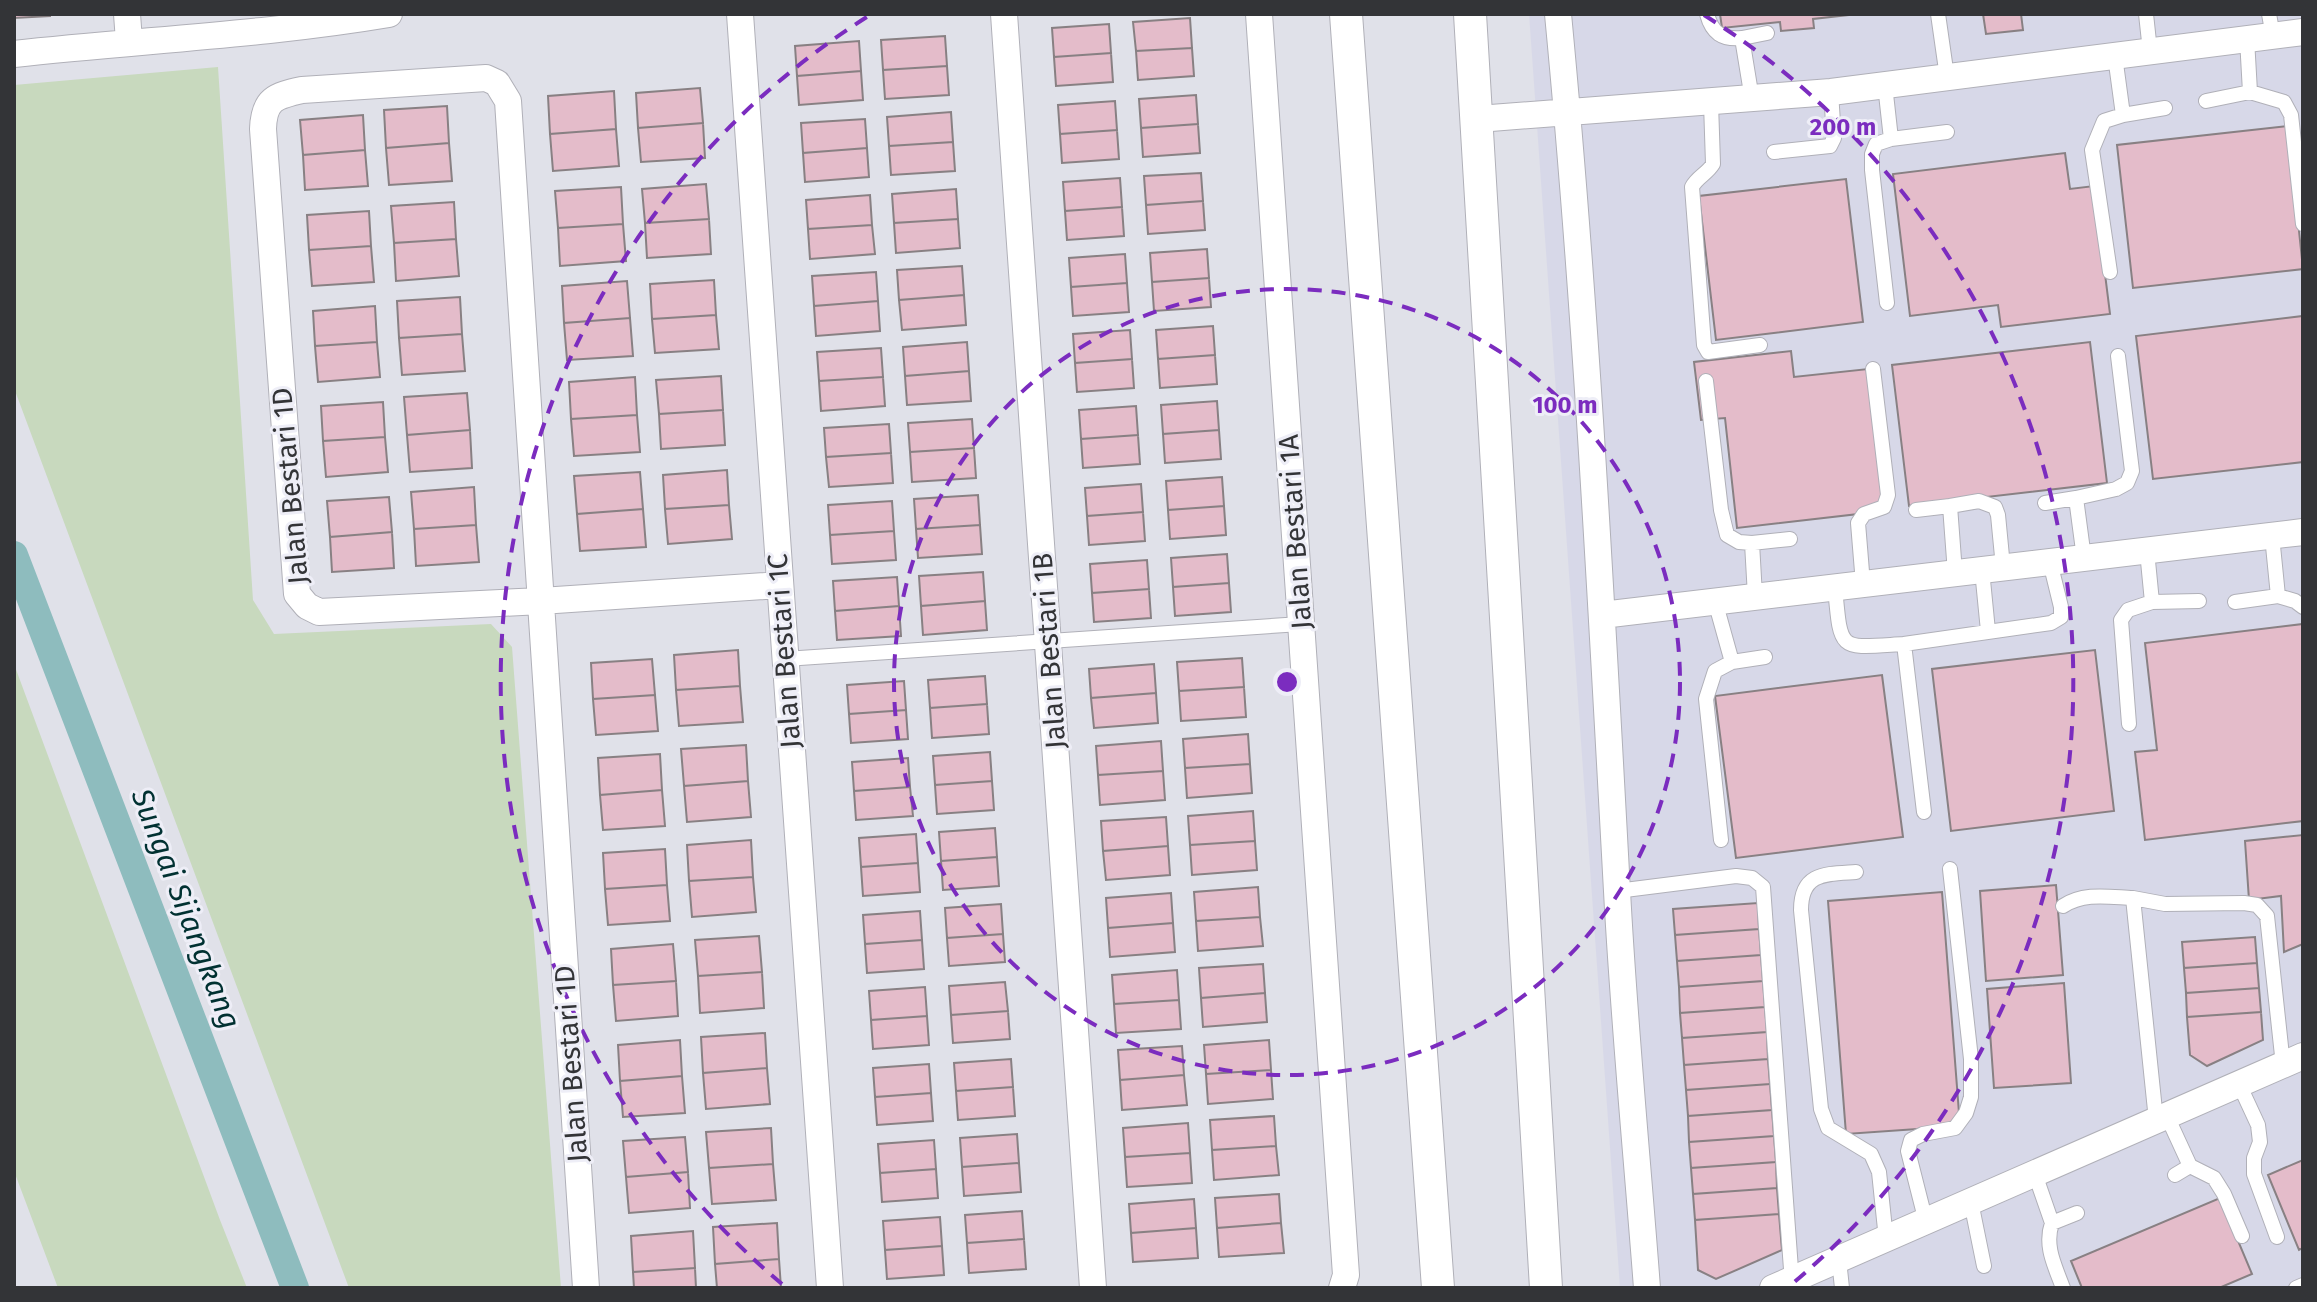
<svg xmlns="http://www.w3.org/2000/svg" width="2317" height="1302" font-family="'Fira Sans',sans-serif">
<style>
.built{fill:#d7d8e8}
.green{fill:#c8d9be}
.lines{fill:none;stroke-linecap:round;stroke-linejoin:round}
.canal{stroke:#8ebcbe;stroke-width:28}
.building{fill:#e4bcca;stroke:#888083;stroke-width:2}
.service-casing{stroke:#b0b0b8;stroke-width:16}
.minor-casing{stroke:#b0b0b8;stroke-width:28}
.tertiary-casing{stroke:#b0b0b8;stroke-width:34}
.service{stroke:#fff;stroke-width:14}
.minor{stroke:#fff;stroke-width:26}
.tertiary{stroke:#fff;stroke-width:32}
.ring{fill:none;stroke:#7b2cbf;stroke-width:4;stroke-dasharray:14 10}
.labels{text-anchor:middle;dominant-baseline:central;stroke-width:6;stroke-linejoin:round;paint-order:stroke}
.street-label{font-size:28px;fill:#333437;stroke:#eeeef7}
.water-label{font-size:30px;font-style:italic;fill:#013132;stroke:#eeeef7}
.centre{fill:#7b2cbf;stroke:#eeeef7;stroke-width:4}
.ring-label{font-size:24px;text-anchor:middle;font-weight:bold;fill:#7b2cbf;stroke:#eeeef7;stroke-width:6;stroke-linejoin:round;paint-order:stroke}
</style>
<rect width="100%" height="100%" fill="#e0e1e9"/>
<path class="built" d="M1529,14H2303V1288H1620Z"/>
<path class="green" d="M218,67L253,600L274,634L491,624L512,647L561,1288H349L14,388V85Z
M14,664L220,1220L247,1288H58L14,1171Z"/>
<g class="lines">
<path class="canal" d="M14,555L295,1288"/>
</g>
<path class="building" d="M14,14H50V16L14,18Z
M1720,14H1858L1813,19L1814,28L1781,31L1780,22L1722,28Z
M1983,14H2021L2023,30L1986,34Z
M1190,18L1192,48L1136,51L1133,22Z
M1109,24L1111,53L1054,57L1052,28Z
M945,36L947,66L883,70L881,40Z
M859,41L861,71L797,76L795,46Z
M1192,48L1194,76L1138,80L1136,51Z
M1111,53L1113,82L1056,86L1054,57Z
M947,66L949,95L885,99L883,70Z
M861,71L863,100L799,105L797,76Z
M700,88L703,123L638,128L636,93Z
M614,91L616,129L550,134L548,96Z
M1196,95L1198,124L1141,128L1139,99Z
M1115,101L1117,130L1060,134L1058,105Z
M447,106L449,143L386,148L384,110Z
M951,112L953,142L889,146L887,117Z
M363,115L365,150L303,155L300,120Z
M865,119L867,148L803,153L801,123Z
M703,123L705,158L641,162L638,128Z
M1198,124L1200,153L1143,157L1141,128Z
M2288,126L2303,269L2133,288L2117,145Z
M616,129L619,166L553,171L550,134Z
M1117,130L1119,159L1062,163L1060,134Z
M953,142L955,171L891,175L889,146Z
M449,143L452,181L389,185L386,148Z
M867,148L869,177L805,182L803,153Z
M365,150L368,186L305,190L303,155Z
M2065,153L2070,189L2094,186L2110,314L2001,327L1998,305L1910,316L1893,174Z
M1201,173L1203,201L1146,205L1144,176Z
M1120,178L1122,207L1065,211L1063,182Z
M1846,179L1863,322L1716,340L1699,196Z
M706,184L709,219L645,223L642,189Z
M621,187L623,224L558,228L555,191Z
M956,189L958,219L894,223L892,194Z
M870,195L872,225L808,229L806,200Z
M1203,201L1205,230L1148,234L1146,205Z
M454,202L456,239L394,243L391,206Z
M1122,207L1124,236L1067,240L1065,211Z
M369,211L371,246L309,250L307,215Z
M709,219L711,254L647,258L645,223Z
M958,219L960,248L896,253L894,223Z
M623,224L626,261L560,266L558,228Z
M872,225L875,254L810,259L808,229Z
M456,239L459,276L396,281L394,243Z
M371,246L374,282L312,286L309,250Z
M1207,249L1209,278L1152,282L1150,253Z
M1125,254L1127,283L1071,287L1069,258Z
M962,266L964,295L899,300L897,270Z
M876,272L878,301L814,306L812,276Z
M1209,278L1211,307L1154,311L1152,282Z
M714,280L716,315L652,319L650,284Z
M627,281L630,318L564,323L562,286Z
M1127,283L1129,312L1073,316L1071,287Z
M964,295L966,325L902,330L899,300Z
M460,297L462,334L399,338L397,301Z
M878,301L880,331L816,336L814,306Z
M375,306L377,342L315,346L313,311Z
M716,315L719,349L655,353L652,319Z
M2303,316V462L2153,479L2136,336Z
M630,318L633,356L567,360L564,323Z
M1213,326L1215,355L1158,359L1156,330Z
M1130,330L1132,359L1075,363L1073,334Z
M462,334L465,371L402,375L399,338Z
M377,342L380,377L318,382L315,346Z
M967,342L969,371L905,376L903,347Z
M2090,342L2107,483L1909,506L1892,365Z
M881,348L883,377L819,381L817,352Z
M1791,351L1794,377L1868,369L1884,511L1737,528L1725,418L1701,420L1694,362Z
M1215,355L1217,384L1160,388L1158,359Z
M1132,359L1134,388L1077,392L1075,363Z
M969,371L971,401L907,405L905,376Z
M721,376L723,410L659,414L656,380Z
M635,377L637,415L571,419L569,382Z
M883,377L885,406L821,411L819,381Z
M467,393L470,430L407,435L404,397Z
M1217,401L1219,430L1163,434L1161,405Z
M383,402L385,437L323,441L321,406Z
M1136,406L1138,435L1081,439L1079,410Z
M723,410L725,445L661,449L659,414Z
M637,415L640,452L574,456L571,419Z
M972,419L974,448L910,452L908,423Z
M889,424L891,453L826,457L824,428Z
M470,430L472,468L410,472L407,435Z
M1219,430L1221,459L1165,463L1163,434Z
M1138,435L1140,464L1083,468L1081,439Z
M385,437L388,472L326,477L323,441Z
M974,448L976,478L912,482L910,452Z
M891,453L893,483L829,487L826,457Z
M727,470L729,505L665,509L663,475Z
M640,472L643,509L577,514L574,476Z
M1222,477L1224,506L1168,510L1166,481Z
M1141,484L1143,512L1087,516L1085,488Z
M474,487L476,525L414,529L411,492Z
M978,495L980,525L916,529L914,499Z
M389,497L392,532L330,537L327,501Z
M892,501L894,531L830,535L828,505Z
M729,505L732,539L668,544L665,509Z
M1224,506L1226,535L1170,539L1168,510Z
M643,509L646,547L580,551L577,514Z
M1143,512L1145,541L1089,545L1087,516Z
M476,525L479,562L416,566L414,529Z
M980,525L982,554L918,558L916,529Z
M894,531L896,560L832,564L830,535Z
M392,532L394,568L332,572L330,537Z
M1227,554L1229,583L1173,587L1171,558Z
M1147,560L1149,589L1092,593L1090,564Z
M983,572L985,601L921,606L919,576Z
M897,577L899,606L835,611L833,581Z
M1229,583L1231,612L1175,616L1173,587Z
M1149,589L1151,618L1094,622L1092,593Z
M985,601L987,630L923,635L921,606Z
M899,606L901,636L837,640L835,611Z
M2303,624V821L2145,840L2135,752L2157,750L2145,643Z
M738,650L740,686L676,690L674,655Z
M2095,650L2114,811L1951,831L1932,669Z
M1242,658L1244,687L1179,691L1177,662Z
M652,659L655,695L593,699L591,663Z
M1154,664L1156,693L1091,698L1089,669Z
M1882,675L1903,837L1736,858L1715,696Z
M985,676L987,704L930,708L928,680Z
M904,681L906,710L849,714L847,685Z
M740,686L743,722L679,726L676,690Z
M1244,687L1246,717L1181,721L1179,691Z
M1156,693L1158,723L1094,728L1091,698Z
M655,695L658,731L596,735L593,699Z
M987,704L989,734L932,738L930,708Z
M906,710L908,739L851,743L849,714Z
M1248,734L1250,764L1185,768L1183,739Z
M1161,741L1163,771L1098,775L1096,746Z
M746,745L748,781L684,786L681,749Z
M990,752L992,781L935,785L933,756Z
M660,754L662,790L600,795L598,758Z
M908,758L910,787L854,791L852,762Z
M1250,764L1252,793L1187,798L1185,768Z
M1163,771L1165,800L1100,805L1098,775Z
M748,781L751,817L687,822L684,786Z
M992,781L994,810L937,814L935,785Z
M910,787L913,816L856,820L854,791Z
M662,790L665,826L603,830L600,795Z
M1253,811L1255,841L1190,845L1188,816Z
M1166,817L1168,846L1103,851L1101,821Z
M995,828L997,857L941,861L939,832Z
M916,834L918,863L861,867L859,838Z
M2303,835V944L2284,952L2281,896L2249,900L2245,841Z
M751,840L753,877L689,881L687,845Z
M1255,841L1257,870L1192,875L1190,845Z
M1168,846L1170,875L1106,880L1103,851Z
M665,849L667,885L605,889L603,853Z
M997,857L999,886L943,890L941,861Z
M918,863L920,892L863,896L861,867Z
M753,877L756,912L692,917L689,881Z
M667,885L670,921L608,925L605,889Z
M2056,885L2063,975L1986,981L1980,891Z
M1258,887L1260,917L1196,921L1194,892Z
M1942,892L1960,1126L1846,1134L1828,901Z
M1171,893L1173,923L1108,928L1106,898Z
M1758,903L1759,929L1675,935L1673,909Z
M1001,904L1003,934L947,938L945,908Z
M920,911L922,940L865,944L863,915Z
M1260,917L1263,946L1198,951L1196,921Z
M1173,923L1175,952L1110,957L1108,928Z
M1759,929L1761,955L1677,961L1675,935Z
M1003,934L1005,962L949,966L947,938Z
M759,936L762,972L698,976L695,940Z
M2255,937L2257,963L2184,968L2182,942Z
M922,940L924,969L867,973L865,944Z
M673,944L676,981L613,985L611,949Z
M1761,955L1763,981L1679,987L1677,961Z
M2257,963L2259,988L2186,993L2184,968Z
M1263,964L1265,993L1201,998L1199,968Z
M1177,970L1179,1000L1114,1004L1112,975Z
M762,972L764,1008L700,1013L698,976Z
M676,981L678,1016L616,1021L613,985Z
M1763,981L1765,1007L1680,1013L1679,987Z
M1005,982L1008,1011L951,1015L949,986Z
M2064,983L2071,1083L1994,1088L1987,989Z
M925,987L927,1016L871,1020L869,991Z
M2259,988L2261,1012L2187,1017L2186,993Z
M1265,993L1267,1022L1203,1027L1201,998Z
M1179,1000L1181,1029L1116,1033L1114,1004Z
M1765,1007L1767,1032L1682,1038L1680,1013Z
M1008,1011L1010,1039L953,1043L951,1015Z
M2261,1012L2263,1040L2207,1066L2190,1055L2187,1017Z
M927,1016L929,1045L873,1049L871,1020Z
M1767,1032L1768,1059L1684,1065L1682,1038Z
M765,1033L767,1068L703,1073L701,1037Z
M680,1040L682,1076L620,1081L618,1045Z
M1269,1040L1271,1070L1206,1074L1204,1045Z
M1182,1046L1184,1075L1120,1080L1118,1050Z
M1011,1059L1013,1087L956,1091L954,1063Z
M1768,1059L1770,1084L1686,1090L1684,1065Z
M929,1064L931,1093L875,1097L873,1068Z
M767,1068L770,1104L706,1109L703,1073Z
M1271,1070L1273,1099L1208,1104L1206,1074Z
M1184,1075L1187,1105L1122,1110L1120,1080Z
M682,1076L685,1113L623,1117L620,1081Z
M1770,1084L1772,1110L1688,1116L1686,1090Z
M1013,1087L1015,1116L958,1120L956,1091Z
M931,1093L933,1121L877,1125L875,1097Z
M1772,1110L1774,1136L1689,1142L1688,1116Z
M1274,1116L1276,1146L1212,1150L1210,1120Z
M1188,1123L1190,1153L1125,1157L1123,1128Z
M771,1128L773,1164L709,1168L706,1132Z
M1017,1134L1019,1163L962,1167L960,1138Z
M1774,1136L1776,1162L1691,1168L1689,1142Z
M685,1137L688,1172L626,1177L623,1141Z
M934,1140L936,1169L880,1173L878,1144Z
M1276,1146L1279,1175L1214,1180L1212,1150Z
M1190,1153L1192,1183L1127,1187L1125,1157Z
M2303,1160V1248L2299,1250L2268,1175Z
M1776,1162L1777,1188L1693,1194L1691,1168Z
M1019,1163L1021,1192L964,1196L962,1167Z
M773,1164L776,1200L712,1204L709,1168Z
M936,1169L938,1198L882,1202L880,1173Z
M688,1172L690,1208L629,1213L626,1177Z
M1777,1188L1779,1214L1695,1220L1693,1194Z
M1279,1194L1281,1223L1217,1228L1215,1198Z
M2220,1198L2252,1274L2219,1288H2082L2071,1261Z
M1194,1199L1196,1228L1131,1233L1129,1204Z
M1022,1211L1024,1239L967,1243L965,1215Z
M1779,1214L1782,1250L1716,1279L1698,1270L1695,1220Z
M940,1217L942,1246L885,1250L883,1221Z
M777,1223L779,1259L715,1264L713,1227Z
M1281,1223L1284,1253L1219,1257L1217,1228Z
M1196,1228L1198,1258L1133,1262L1131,1233Z
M693,1231L695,1268L633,1272L631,1236Z
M1024,1239L1026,1269L969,1273L967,1243Z
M942,1246L944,1275L887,1279L885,1250Z
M779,1259L781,1288H717L715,1264Z
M695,1268L696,1288H634L633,1272Z"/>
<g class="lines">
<defs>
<path id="service" d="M1707,14C1712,33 1722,40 1742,38
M1938,14L1947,77
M2146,14L2150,51
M2269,14L2273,36
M2247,39L2250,92L2284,102L2291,115L2303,224
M2115,56L2123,115L2165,108
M1885,85L1891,139L1876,144L1872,154V170L1887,303
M1752,99L1742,38L1767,33
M2206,101L2250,92
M1711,103L1713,164C1707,174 1697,177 1692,187L1704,345L1708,352L1760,345
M1891,139L1947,132
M1774,152L1830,146L1834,138L1831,92
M2110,272L2092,150L2104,121L2123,115
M1706,381L1721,510L1727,535L1739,542L1752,543L1755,596
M2045,503L2076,498
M1916,510L1950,506
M2272,536L2278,596L2295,601L2303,607
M1752,543L1790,539
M2084,558L2076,498L2116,489L2127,483L2132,471L2118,356
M1982,570L1988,631
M1955,573L1950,506L1979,501L1995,507L1998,515L2003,567
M1863,584L1858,523L1864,514L1884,507L1888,495L1873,369
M1835,587C1841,653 1838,648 1904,644L1924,812
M1715,601L1732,662L1765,657
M2152,602L2199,601
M2235,602L2278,596
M1904,644L2051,623L2061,617V607L2050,562
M785,659L1301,624
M2129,724L2121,620L2128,610L2152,602L2147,551
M1721,840L1706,699L1715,671L1732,662
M1856,872C1826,874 1801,872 1801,910L1821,1109L1828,1128L1871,1154L1879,1172L1886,1239
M1617,891L1736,876L1752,878L1763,887L1792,1283
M2063,906C2084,892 2109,897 2133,898
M2239,1084L2258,1125L2260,1142L2254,1158V1174L2277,1237
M2167,1116L2190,1166L2214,1178L2224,1194L2242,1236
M2156,1120L2133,898L2165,904L2244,903L2257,905L2267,916L2283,1065
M2035,1174L2052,1223C2044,1246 2055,1266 2063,1288
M2175,1175L2190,1166
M1971,1202L1984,1266
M1926,1222L1908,1151L1911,1140L1923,1134L1955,1128L1966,1113L1971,1097V1059L1950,869
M2052,1223L2077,1213
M1839,1260L1842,1288
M2296,1288L2303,1285"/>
<path id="minor" d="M127,14L129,41
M740,14L830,1288
M1004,14L1093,1288
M1259,14L1346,1275L1342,1288
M1558,14C1586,306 1601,599 1617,891C1624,1024 1637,1156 1647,1288
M14,54C139,40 265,35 389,14
M1478,119L1831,92L2303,32
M1602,615L2303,532
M586,1288C560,892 534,497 508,101L497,83L486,78L302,90C275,96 264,99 263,129L297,594L307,606L319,612L541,601L780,585
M1773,1288L2303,1056"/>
<path id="tertiary" d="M1346,14L1438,1288
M1470,14L1546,1288"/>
</defs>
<use href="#service" class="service-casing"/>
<use href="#minor" class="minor-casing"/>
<use href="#tertiary" class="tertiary-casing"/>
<use href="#service" class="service"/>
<use href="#minor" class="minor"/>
<use href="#tertiary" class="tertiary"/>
</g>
<g class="ring">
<circle cx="1287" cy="682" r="393"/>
<path d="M782 1284A786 786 0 0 1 870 15M1704 15A786 786 0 0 1 1792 1284"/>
</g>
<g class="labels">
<g class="street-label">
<text transform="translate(290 486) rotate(-95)">Jalan Bestari 1D</text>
<text transform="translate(1295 532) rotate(-94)">Jalan Bestari 1A</text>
<text transform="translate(784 651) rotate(-94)">Jalan Bestari 1C</text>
<text transform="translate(1049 651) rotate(-94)">Jalan Bestari 1B</text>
<text transform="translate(571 1064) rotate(-94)">Jalan Bestari 1D</text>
</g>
<g class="water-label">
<text transform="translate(186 909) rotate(69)">Sungai Sijangkang</text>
</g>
</g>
<circle cx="1287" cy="682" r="12" class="centre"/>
<g class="ring-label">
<text x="1843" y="135">200 m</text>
<text x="1565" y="413">100 m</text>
</g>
<rect width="2317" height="1302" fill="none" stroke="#333437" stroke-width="32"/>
</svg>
